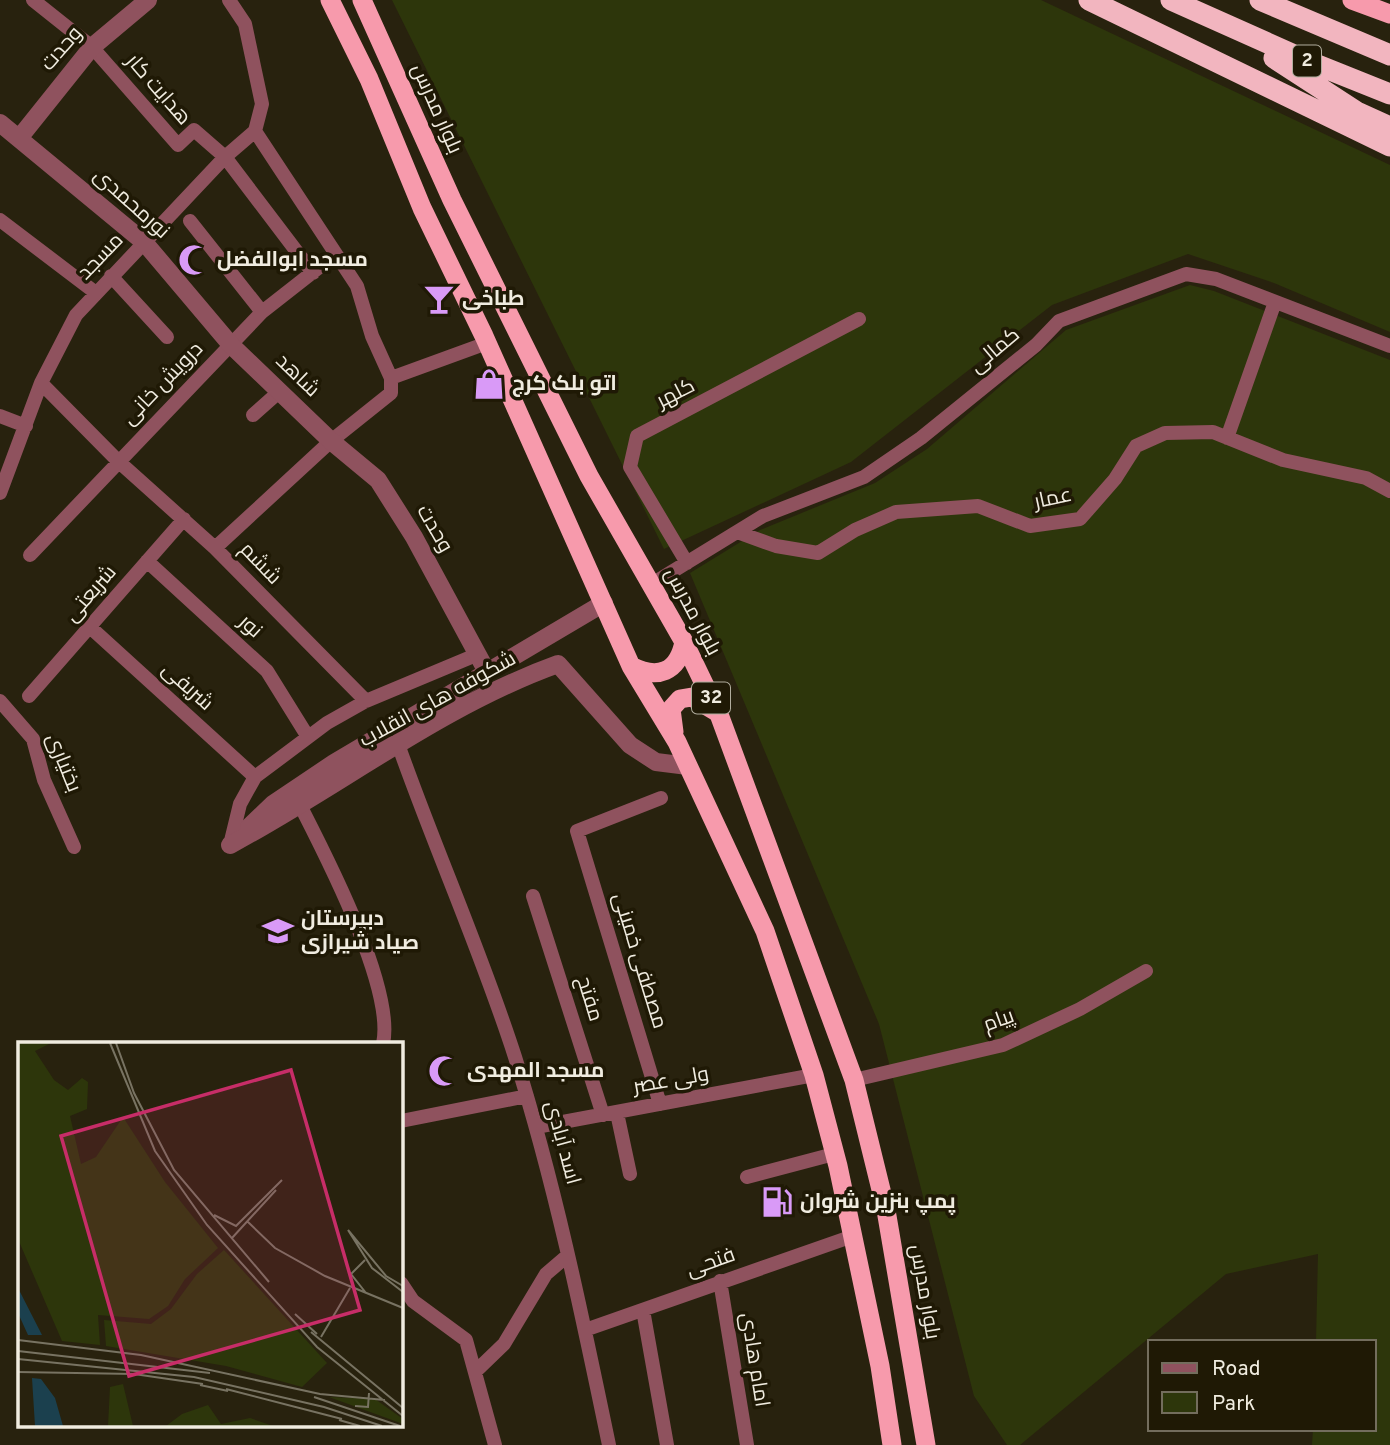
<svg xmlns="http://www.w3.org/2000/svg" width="1390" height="1445" font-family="Overpass,Cairo,sans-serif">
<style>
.green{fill:#2d360b}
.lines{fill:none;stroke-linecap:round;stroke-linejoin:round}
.minor{stroke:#8f525e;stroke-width:14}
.tertiary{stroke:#8f525e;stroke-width:18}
.trunk{stroke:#f79aac;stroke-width:19}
.motorway{stroke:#f2b5bf;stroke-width:21}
.labels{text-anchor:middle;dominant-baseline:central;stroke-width:7;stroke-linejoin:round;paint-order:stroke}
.shield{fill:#1f1905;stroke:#b1ad9e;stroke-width:2}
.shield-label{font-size:19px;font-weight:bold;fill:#f0ece0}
.street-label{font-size:21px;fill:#f0ece0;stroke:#1f1905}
.poi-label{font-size:21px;font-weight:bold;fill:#f0ece0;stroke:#1f1905;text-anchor:start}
.inset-road{fill:none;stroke:#787362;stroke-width:2}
.view{fill:#c72d68;fill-opacity:0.15;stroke:#c72d68;stroke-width:3.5}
.inset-edge{fill:none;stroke:#f0ece0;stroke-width:3.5}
</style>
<rect width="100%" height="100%" fill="#28220e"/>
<path class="green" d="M392,0H1041L1390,165V332L1274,283L1188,254L1052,305L851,462L664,549Z
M1190,285L1214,291L1390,360V1445H1312L1313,1429H1374V1342H1316L1318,1254L1226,1274L1020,1445H1007L974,1396L879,1024L690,573L760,530L875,483L927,449L1066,330Z"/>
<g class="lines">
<path class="minor" d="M33,0L92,47L178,145L194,130L225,157L313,273
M0,220L96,293
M190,221L262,312
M111,276L167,337
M391,378L487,343
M41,383L118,461L215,548L366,701
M253,415L280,391
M0,416L26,426
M1227,438L1275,302
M0,493L41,383L76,315L225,157L255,131L262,104L245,24L229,0
M737,532L776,546L818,553L855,530L896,512L978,506L1030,526L1080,519L1115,479L1136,446L1165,433L1213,432L1283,460L1366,478L1390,491
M215,548L331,441L391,393V378L372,336L357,286L255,131
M30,555L262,312L336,254
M147,561L267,671L308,737
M687,563L630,467L637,436L859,319
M652,584L763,516L864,477L921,438L1036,345L1059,321L1186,274L1216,279L1390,346
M90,627L255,777
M29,696L184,519
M0,701L33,739L44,780L74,847
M398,744C435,849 481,951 515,1057C555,1184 582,1315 609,1445
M301,807C327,858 395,989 383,1044
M230,845L240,804L255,777L327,723L366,701L476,655
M533,896L603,1115
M854,1080L1003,1045L1080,1009L1146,971
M660,1104L577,831L661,798
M617,1113L630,1174
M401,1121L527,1096
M536,1127L814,1075
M747,1177L834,1154
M720,1281L747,1445
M401,1283L413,1301L466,1340L495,1445
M643,1310L667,1445
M585,1330L853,1236
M476,1371L504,1344L546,1274L567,1256"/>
<path class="tertiary" d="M0,123L144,242L231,345L331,441L378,480L414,537L486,670
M20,137L92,47L148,0
M249,827L273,804L334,763L604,603
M230,845C340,786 441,706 558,664L630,745L656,762L688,766"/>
<path class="trunk" d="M330,0L369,79L422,208L484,336L631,666L677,742L765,931L814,1075L838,1166L880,1366L892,1445
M362,0L452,200L589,476L684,642L720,717L854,1080L886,1210L926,1445
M1352,0L1390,14
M631,666C658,680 678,672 684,642
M674,732L671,709L680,699L692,697L717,712"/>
<path class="motorway" d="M1089,0L1390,146
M1171,0L1310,62L1390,94
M1260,0L1390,55
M1274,58L1357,112L1390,127"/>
</g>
<defs>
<symbol id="mosque-bare" viewBox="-9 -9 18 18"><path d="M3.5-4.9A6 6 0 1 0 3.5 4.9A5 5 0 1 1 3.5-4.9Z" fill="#d99af7" stroke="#1f1905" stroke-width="2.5" paint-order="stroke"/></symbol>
<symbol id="bar-bare" viewBox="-9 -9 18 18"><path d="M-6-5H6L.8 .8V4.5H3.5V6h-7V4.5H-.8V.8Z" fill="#d99af7" stroke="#1f1905" stroke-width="2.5" paint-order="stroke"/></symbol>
<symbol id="shop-bare" viewBox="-9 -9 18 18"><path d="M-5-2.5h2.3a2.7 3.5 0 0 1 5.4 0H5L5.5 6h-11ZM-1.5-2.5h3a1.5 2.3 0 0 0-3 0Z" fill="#d99af7" stroke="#1f1905" stroke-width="2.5" paint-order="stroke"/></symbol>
<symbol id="school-bare" viewBox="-9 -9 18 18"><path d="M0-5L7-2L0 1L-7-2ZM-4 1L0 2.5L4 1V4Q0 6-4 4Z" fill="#d99af7" stroke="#1f1905" stroke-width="2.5" paint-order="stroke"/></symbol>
<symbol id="fuel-bare" viewBox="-9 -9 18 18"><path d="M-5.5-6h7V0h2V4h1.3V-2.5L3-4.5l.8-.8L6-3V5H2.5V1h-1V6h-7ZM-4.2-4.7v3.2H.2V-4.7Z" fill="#d99af7" stroke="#1f1905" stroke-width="2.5" paint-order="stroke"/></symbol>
</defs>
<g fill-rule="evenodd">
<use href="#mosque-bare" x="172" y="238" width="44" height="44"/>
<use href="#bar-bare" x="417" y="277" width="44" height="44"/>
<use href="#shop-bare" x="467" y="362" width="44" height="44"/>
<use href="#school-bare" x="256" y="909" width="44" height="44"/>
<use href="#mosque-bare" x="422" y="1049" width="44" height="44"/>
<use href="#fuel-bare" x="755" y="1180" width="44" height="44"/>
</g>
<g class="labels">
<g class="shield">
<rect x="1293" y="45.5" width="28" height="31" rx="5"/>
<rect x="692" y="682.5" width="38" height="31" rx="5"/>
</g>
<g class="shield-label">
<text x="1307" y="61">2</text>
<text x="711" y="698">32</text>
</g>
<g class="street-label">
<text transform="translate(62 49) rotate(-49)">وحدت</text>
<text transform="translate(158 90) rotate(49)">هدایت کار</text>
<text transform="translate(436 109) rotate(66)">بلوار مدرس</text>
<text transform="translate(131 204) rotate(42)">نورمحمدی</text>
<text transform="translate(101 257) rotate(-46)">مسجد</text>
<text transform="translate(995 351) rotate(-40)">کمالی</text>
<text transform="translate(297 376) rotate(44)">شاهد</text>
<text transform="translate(163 384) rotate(-46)">درویش خانی</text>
<text transform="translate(676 394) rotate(-27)">کلهر</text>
<text transform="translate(1053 499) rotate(-12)">عمار</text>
<text transform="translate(434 529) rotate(60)">وحدت</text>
<text transform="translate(260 564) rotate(46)">ششم</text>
<text transform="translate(91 594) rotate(-49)">شریعتی</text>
<text transform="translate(692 612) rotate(62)">بلوار مدرس</text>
<text transform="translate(250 627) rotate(42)">نور</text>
<text transform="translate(187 687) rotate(42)">شریفی</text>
<text transform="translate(438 700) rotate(-29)">شکوفه های انقلاب</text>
<text transform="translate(63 763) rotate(68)">بختیاری</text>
<text transform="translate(639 961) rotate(73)">مصطفی خمینی</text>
<text transform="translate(589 999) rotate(73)">مفتح</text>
<text transform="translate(999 1021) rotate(-20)">پیام</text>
<text transform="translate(671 1081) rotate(-10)">ولی عصر</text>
<text transform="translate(562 1143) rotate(75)">اسد آبادی</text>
<text transform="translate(711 1263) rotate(-20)">فتحی</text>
<text transform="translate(924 1292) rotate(80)">بلوار مدرس</text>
<text transform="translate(754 1360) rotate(81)">امام هادی</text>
</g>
<g class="poi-label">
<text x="217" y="260">مسجد ابوالفضل</text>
<text x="462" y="299">طباخی</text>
<text x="512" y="384">اتو بلک کرج</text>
<text x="301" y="919">دبیرستان<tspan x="301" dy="24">صیاد شیرازی</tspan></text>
<text x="467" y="1071">مسجد المهدی</text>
<text x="800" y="1202">پمپ بنزین شروان</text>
</g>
</g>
<g transform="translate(18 1042)">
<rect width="385" height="385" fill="#28220e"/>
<path d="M0,1H33L17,9L36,38L50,48L64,36L70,40L69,67L52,74L63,122L78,115L105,75L147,140L200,206L167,237L150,264L131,277L80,273L82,303L44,299L0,197ZM206,208L309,321L284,345L208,324L88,304L86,278L133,282L153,267L179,232ZM105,342L115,384H90L92,345ZM311,355L357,357L385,377V382ZM190,363L203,382L232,376L255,384H148L164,372Z" fill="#2d360b"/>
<path d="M0,246L24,293H10L0,271ZM14,336L23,337L37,356L45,384H17Z" fill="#1b404e"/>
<path class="inset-road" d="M92,1L137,109L189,183L299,305L385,374M98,1L116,51L156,128L251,240M196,173L218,184L264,138M230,180L257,206L307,234L385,266M330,188L354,226L385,250M330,188L368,234L385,244M214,196L258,148M347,218L333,232L348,251M277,272L299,292M293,290L385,366M303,295L332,246M0,298L123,313L302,352L367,358M0,309L192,331M0,317L176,335L306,365L364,384M0,330L116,332L185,342M182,343L210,349M208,347L324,377M296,355L382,384M337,364L350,365L351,351M321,378L342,384"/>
<path class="view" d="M273,28L342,268L111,334L43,94Z"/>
<rect width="385" height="385" class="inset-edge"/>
</g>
<rect x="1148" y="1340" width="228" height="91" fill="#1f1905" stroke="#736d5d" stroke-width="2"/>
<rect x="1162" y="1363" width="35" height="10" fill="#8f525e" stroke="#736d5d" stroke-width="2"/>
<text x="1212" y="1375" font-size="21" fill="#f0ece0">Road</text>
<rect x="1162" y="1392" width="35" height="21" fill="#2d360b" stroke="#736d5d" stroke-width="2"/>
<text x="1212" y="1410" font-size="21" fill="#f0ece0">Park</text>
</svg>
